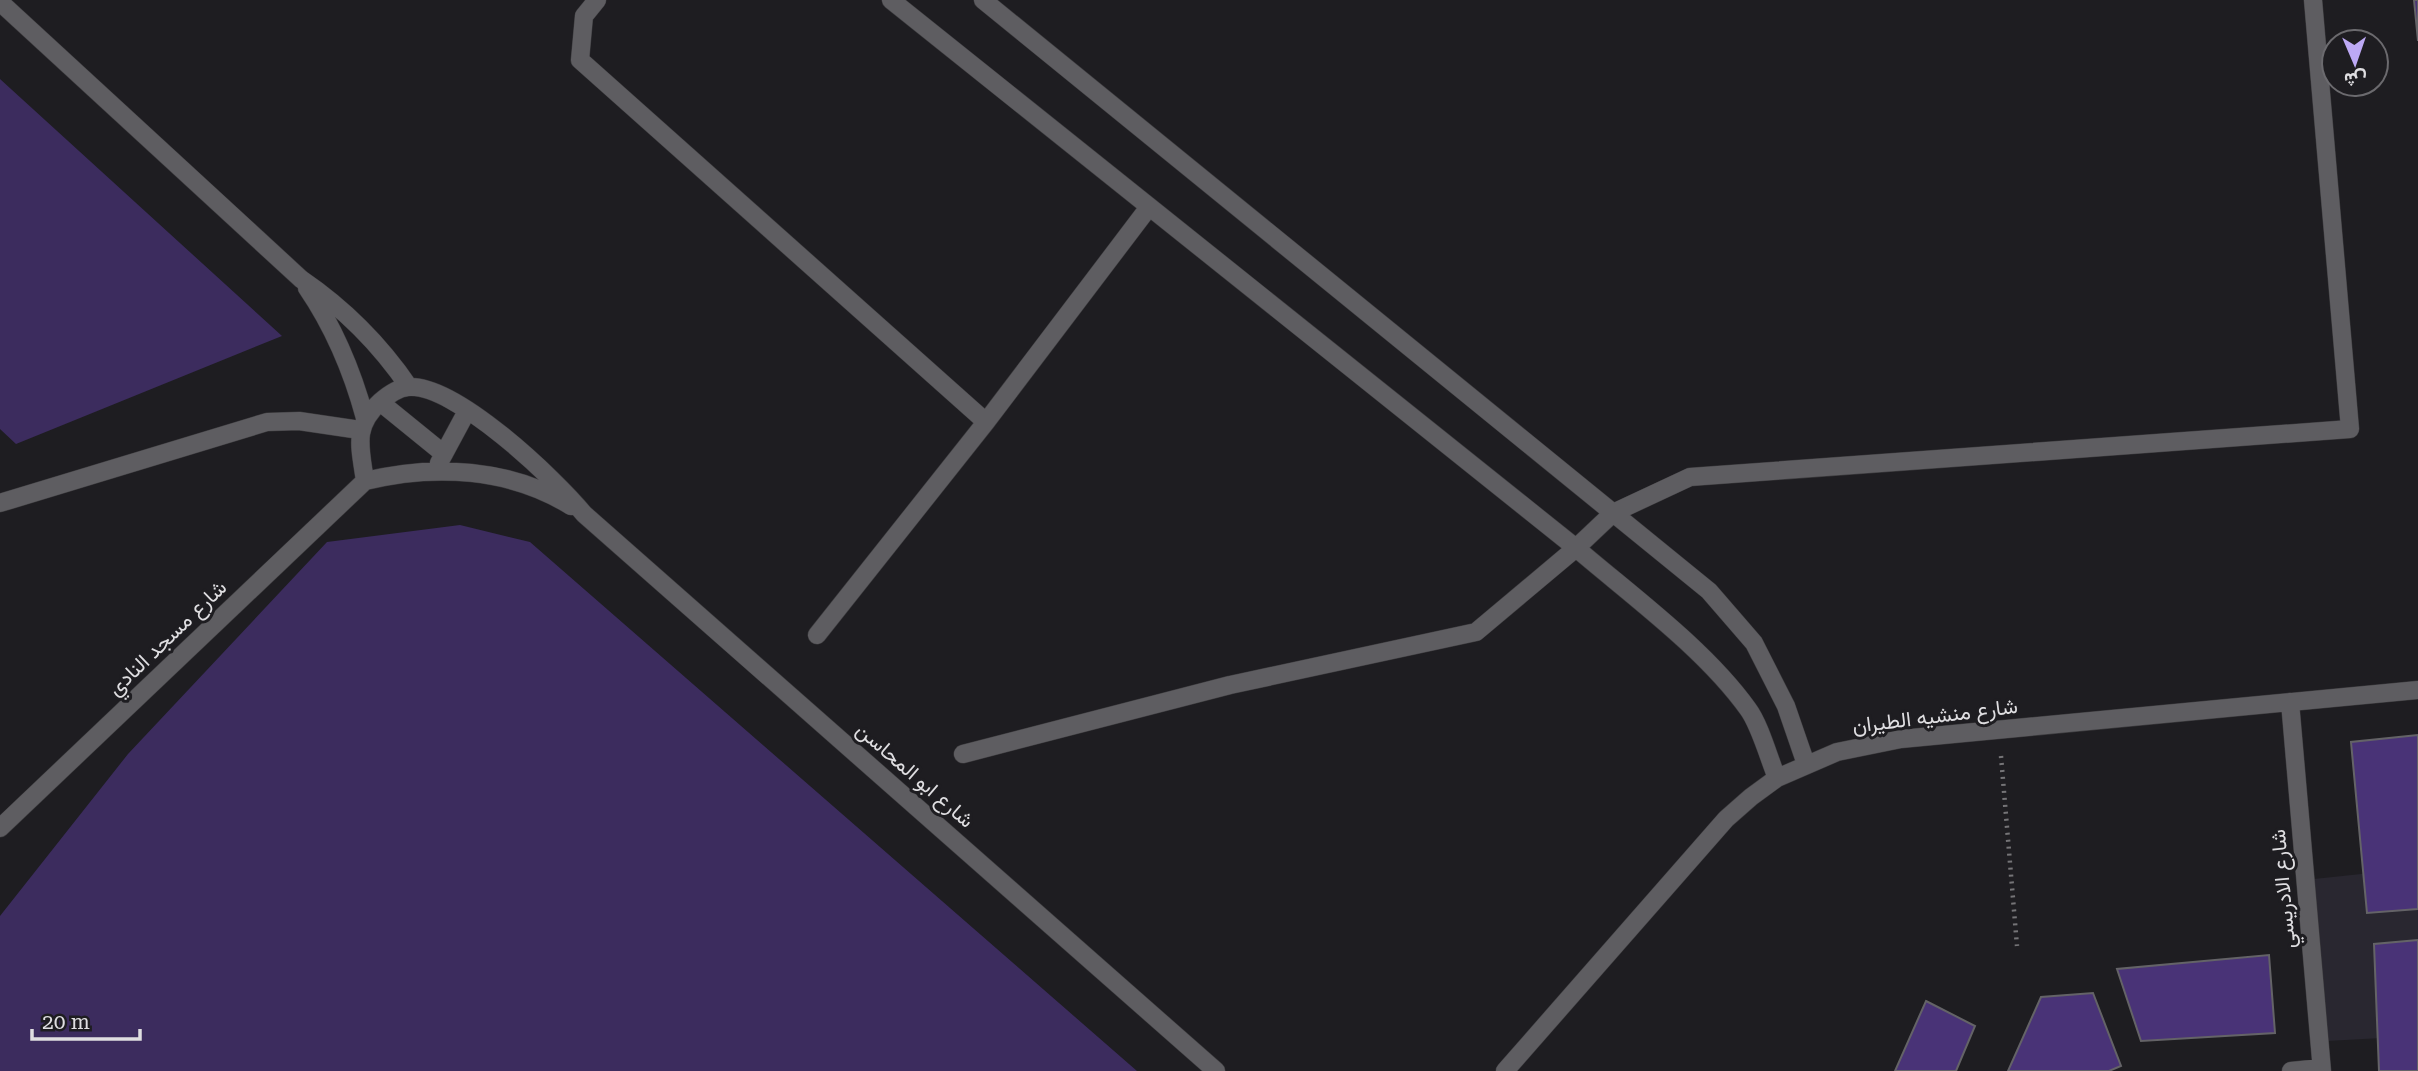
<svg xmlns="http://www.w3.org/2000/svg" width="2418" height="1071" font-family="'Roboto Serif',Vazirmatn,serif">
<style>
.built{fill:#292730}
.green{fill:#3c2c5e}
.building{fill:#493377;stroke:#646367;stroke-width:2}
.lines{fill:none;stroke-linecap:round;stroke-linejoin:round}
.minor-casing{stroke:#3c3b3e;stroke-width:19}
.path{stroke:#757477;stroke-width:4.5;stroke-dasharray:2 5;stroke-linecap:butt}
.minor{stroke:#5e5d61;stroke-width:18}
.labels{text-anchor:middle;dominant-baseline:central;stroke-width:6;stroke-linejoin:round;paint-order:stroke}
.street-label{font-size:21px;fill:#dfdee1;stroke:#1e1d21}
</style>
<rect width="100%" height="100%" fill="#1e1d21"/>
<path class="built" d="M2418,868V1036L2327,1041L2314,879Z"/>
<path class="green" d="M0,79L282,336L16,444L0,429Z
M460,525L530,542L1137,1071H0V916L128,754L327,542Z"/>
<path class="building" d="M2414,0H2418V41Z
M2418,735V909L2367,913L2351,742Z
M2418,940V1071H2379L2374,944Z
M2269,955L2275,1033L2141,1041L2117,969Z
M2093,993L2121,1066L2109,1071H2008L2041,997Z
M1926,1001L1975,1026L1956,1071H1895Z"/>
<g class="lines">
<defs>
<path id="minor" d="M597,0L584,16L580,60L986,422
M891,0L1576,548C1632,596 1705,649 1748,709C1760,725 1769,759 1777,778
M983,0L1709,591L1754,643L1786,706L1806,764
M0,2L301,279C345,309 379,343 409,387
M307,288C335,329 352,370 365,418
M380,402L444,454
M439,463L467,411
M365,481C360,446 353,427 380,402C388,395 397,388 408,387C455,383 555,479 584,514L1216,1071
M0,503L267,422L299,421L360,430
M817,635L986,422L1149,207
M2290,702L2322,1071
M963,754L1230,685L1476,632L1576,548L1613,513L1690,477L2350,429L2313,0
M0,828L365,481C434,464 510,468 571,506
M1505,1071L1726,819L1751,797L1777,778L1837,752L1901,739L2418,690
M2291,1071L2321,1068"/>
</defs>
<use href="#minor" class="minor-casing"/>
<path class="path" d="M2001,756L2017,946"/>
<use href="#minor" class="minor"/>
</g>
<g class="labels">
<g class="street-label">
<text transform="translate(167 638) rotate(-44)">شارع مسجد النادي</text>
<text transform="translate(1935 716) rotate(-7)">شارع منشيه الطيران</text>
<text transform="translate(915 775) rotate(41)">شارع ابو المحاسن</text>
<text transform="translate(2283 889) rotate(-95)">شارع الادريسي</text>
</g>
</g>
<g transform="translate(2355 63) rotate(178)"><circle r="33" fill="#1e1d21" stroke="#6b6a6e" stroke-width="2"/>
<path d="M0-5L12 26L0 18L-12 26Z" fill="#bda9f5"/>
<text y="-10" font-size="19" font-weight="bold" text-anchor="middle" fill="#dfdee1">ش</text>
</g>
<path d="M32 1029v10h108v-10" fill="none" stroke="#dfdee1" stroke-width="3.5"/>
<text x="42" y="1029" font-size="21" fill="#dfdee1" stroke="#1e1d21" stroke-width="5" paint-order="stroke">20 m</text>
</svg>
